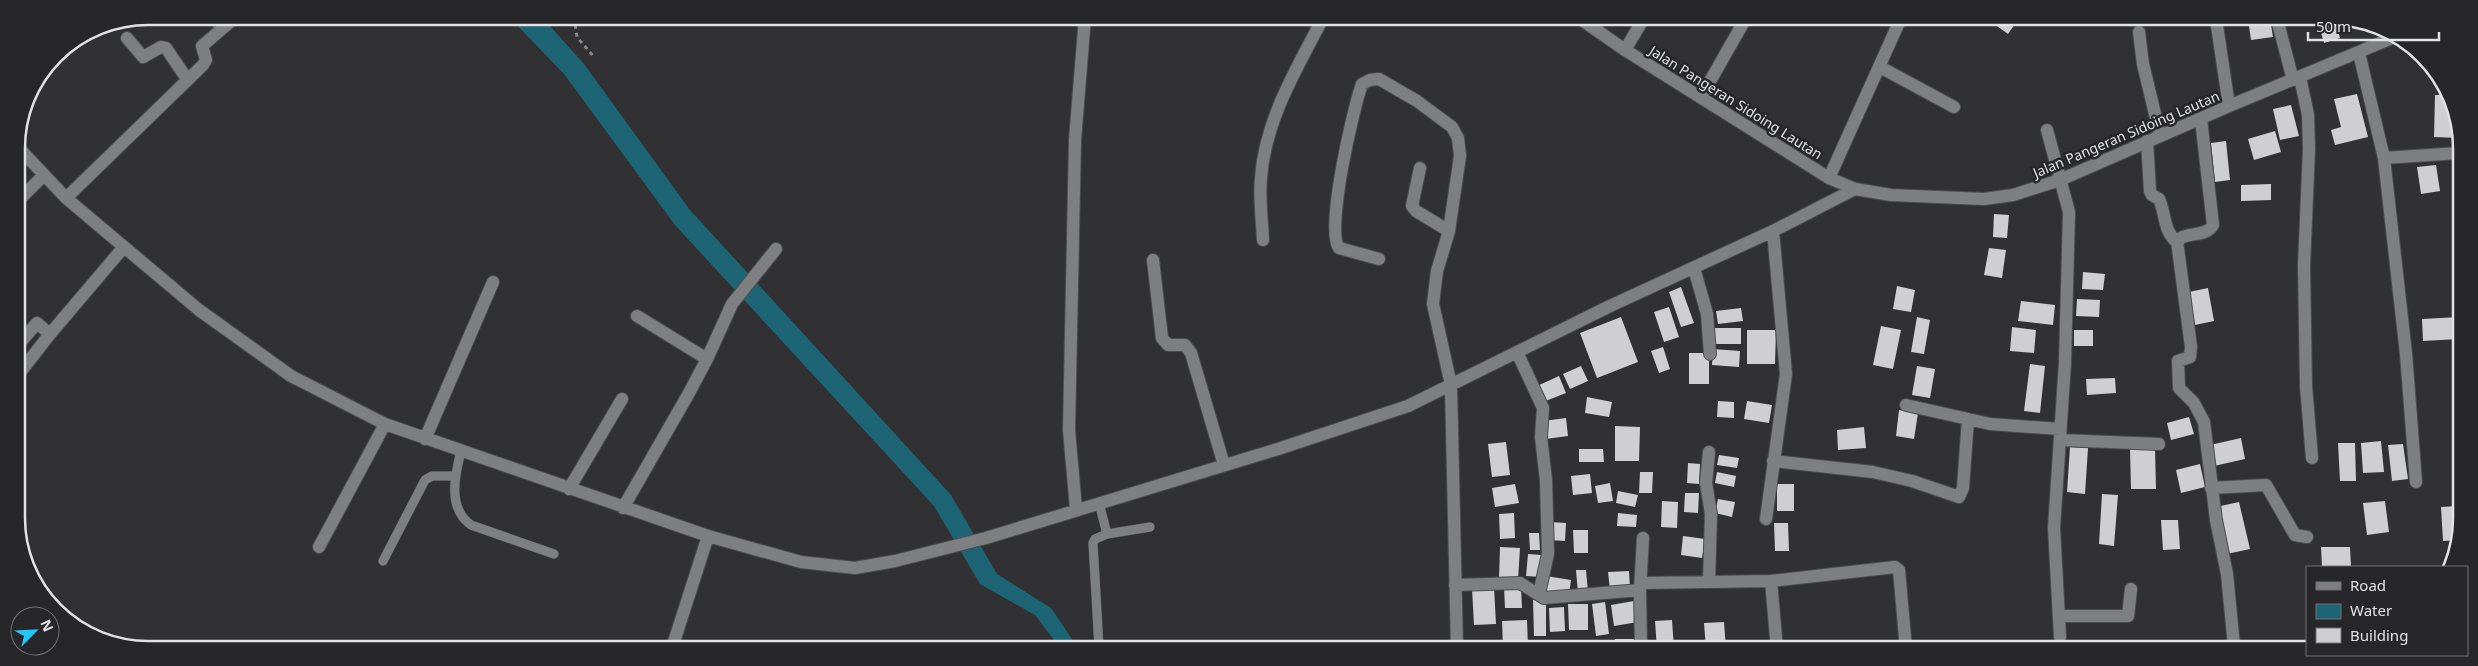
<svg xmlns="http://www.w3.org/2000/svg" width="2478" height="666" font-family="'Noto Sans',sans-serif">
<style>
.water{fill:#1d6474}
.building{fill:#cfcfd2}
.lines{fill:none;stroke-linecap:round;stroke-linejoin:round}
.service-casing{stroke:#4d4d4f;stroke-width:10}
.minor-casing{stroke:#4d4d4f;stroke-width:14}
.tertiary-casing{stroke:#4d4d4f;stroke-width:14}
.path{stroke:#868789;stroke-width:3;stroke-dasharray:4 4;stroke-linecap:butt}
.service{stroke:#7e7f81;stroke-width:9}
.minor{stroke:#7e7f81;stroke-width:12}
.tertiary{stroke:#7e7f81;stroke-width:12}
.labels{text-anchor:middle;dominant-baseline:central;stroke-width:5;stroke-linejoin:round;paint-order:stroke}
.street-label{font-size:14px;fill:#e1e2e3;stroke:#27272a}
.rim{fill:none;stroke:#e1e2e3;stroke-width:2.5}
</style>
<rect width="100%" height="100%" fill="#313134"/>
<path class="water" d="M509,17H542L584,64L690,210L951,495L997,574L1051,608L1078,648H1060L1035,615L980,584L934,506L675,225L564,74Z"/>
<path class="building" d="M206,16H227L214,27Z
M1992,18H2019L2008,34L1990,21Z
M2248,19H2270L2273,37L2251,40Z
M2317,19H2335L2340,38L2324,43Z
M2351,19H2356L2363,23L2354,26Z
M2357,94L2368,137L2335,145L2331,130L2341,127L2334,99Z
M2435,95H2444L2459,123V138L2434,137Z
M2291,105L2299,136L2280,140L2273,109Z
M2275,131L2281,152L2254,160L2248,139Z
M2226,141L2230,180L2215,182L2211,143Z
M2456,162H2459V200H2456Z
M2436,165L2440,191L2421,194L2417,167Z
M2271,184V200L2241,201V185Z
M1994,214L2009,215L2007,238L1993,237Z
M1989,248L2006,250L2002,278L1984,275Z
M2083,272L2105,274L2103,290L2082,289Z
M1897,286L1915,290L1911,312L1893,309Z
M1681,287L1694,323L1681,327L1669,292Z
M2208,288L2214,321L2195,325L2189,292Z
M2077,299L2100,300L2099,317L2076,316Z
M2021,301L2055,305L2053,325L2018,321Z
M1669,307L1679,337L1664,342L1654,312Z
M1741,308L1743,321L1718,324L1716,311Z
M1621,317L1638,362L1597,378L1580,333Z
M1917,317L1930,320L1924,354L1911,352Z
M2459,317V339L2423,341L2422,319Z
M1881,326L1901,330L1893,369L1873,365Z
M2012,327L2036,330L2034,353L2010,351Z
M1714,328H1741V344H1714Z
M1747,330H1776L1775,364H1747Z
M2074,330H2093V346H2074Z
M1663,347L1670,369L1659,373L1651,351Z
M1713,349L1740,351L1739,367L1712,365Z
M1689,353H1709V384H1689Z
M2030,364L2045,366L2040,413L2024,411Z
M1581,366L1588,381L1570,389L1563,374Z
M1917,366L1935,369L1930,398L1912,395Z
M1559,376L1566,393L1543,402L1537,386Z
M2115,378L2116,393L2087,395L2086,379Z
M1587,397L1612,402L1609,417L1585,413Z
M1718,401L1734,402V418L1717,417Z
M1747,401L1772,405L1769,423L1744,419Z
M1899,410L1918,413L1914,439L1896,436Z
M2189,417L2194,434L2171,440L2167,423Z
M1566,418L1568,436L1546,439L1543,421Z
M1615,426L1640,427L1639,461H1615Z
M1864,427L1866,448L1838,450L1837,430Z
M2241,438L2245,459L2214,466L2210,445Z
M2381,441L2384,472L2363,473L2361,443Z
M1506,442L1510,475L1492,477L1488,444Z
M2338,443H2355L2356,481H2340Z
M2403,444L2408,479L2392,481L2388,445Z
M2070,447L2088,448L2085,494L2067,492Z
M2155,448L2156,489H2131L2130,449Z
M1579,449H1603L1604,462H1579Z
M1719,455L1739,458L1737,468L1717,465Z
M1688,463L1700,464L1699,484L1687,483Z
M2200,464L2205,487L2181,493L2176,470Z
M1640,472H1653L1652,493H1639Z
M1717,472L1736,476L1734,487L1715,483Z
M1590,474L1592,493L1573,495L1571,476Z
M1610,483L1613,501L1598,503L1595,486Z
M1515,484L1519,503L1495,507L1492,488Z
M1777,484H1794V511H1777Z
M1618,491L1638,495L1635,507L1616,503Z
M1685,493H1699L1698,513L1684,512Z
M2102,494L2118,495L2114,546L2099,544Z
M1718,499L1735,502L1732,517L1715,513Z
M1662,501L1678,502L1677,528L1661,527Z
M2385,501L2389,532L2367,535L2363,503Z
M2239,502L2250,549L2227,554L2216,507Z
M2459,506V540L2443,541L2441,507Z
M1514,513L1515,538L1500,539L1499,514Z
M1618,513L1637,515L1636,527L1617,526Z
M2161,520H2178L2180,549L2163,550Z
M1550,522L1566,523L1565,541L1549,540Z
M1774,523H1788L1789,551H1775Z
M1573,530H1588V553H1574Z
M1529,533H1539L1540,550H1530Z
M1683,536L1705,539L1702,558L1681,555Z
M1500,547L1520,548L1518,580L1499,578Z
M2321,547H2350L2351,567H2322Z
M1528,554L1542,555L1541,577L1526,576Z
M1576,570H1586L1588,592L1578,593Z
M1629,571L1630,588L1610,590L1608,572Z
M1546,576L1571,580L1569,595L1544,592Z
M1494,587L1496,624L1474,625L1472,588Z
M1504,587H1521L1522,608H1505Z
M1533,600H1546V636H1534Z
M1634,601L1638,622L1614,626L1611,605Z
M1605,602L1609,634L1596,636L1592,604Z
M1568,604H1588V630H1569Z
M1564,607L1565,631L1550,632L1549,608Z
M1527,620L1528,648H1503L1502,621Z
M1672,620L1674,649H1657L1655,621Z
M1724,622L1726,649H1706L1704,623Z
M1615,639H1636V649H1615Z"/>
<g class="lines">
<defs>
<path id="service" d="M461,451C455,475 447,508 471,525L554,554
M1099,503L1107,534L1150,527
M383,561L425,480L432,476H454
M1099,648L1093,543L1095,539L1107,534"/>
<path id="minor" d="M2216,19L2229,106
M2277,19L2293,80
M2139,32L2143,64L2160,135
M127,38L143,57L161,47L166,48L187,79
M1625,50L1644,18
M2359,53L2384,158L2459,153
M1880,67L1954,107
M2300,77L2308,115L2309,149L2304,266L2306,386L2312,458
M1701,97L1746,18
M2201,119L2213,225C2206,238 2185,231 2177,241L2191,347L2190,357L2178,361L2179,388L2194,403L2204,422L2216,520L2227,574L2234,646
M2047,130L2069,212L2065,362L2054,528L2060,637
M2147,141L2150,191L2152,195L2159,199C2166,214 2163,232 2178,243
M17,146L66,198L199,310L291,376L385,424L708,536L801,562L855,568L895,561L986,538L1278,449L1408,406L1610,306L1773,231L1855,189
M2384,158L2406,354L2416,482
M1420,168L1412,206L1416,211L1449,231
M1829,178L1901,18
M66,198L203,65L206,60L202,46L237,16
M17,202L44,175
M1263,240C1262,220 1259,198 1261,178C1265,120 1297,68 1323,18
M1379,259L1339,248C1325,231 1353,109 1362,84L1370,80L1379,79L1417,101L1452,127L1458,138L1460,156L1449,231L1437,271L1433,304L1451,385L1457,649
M1153,260L1162,338L1168,345H1185L1191,353L1224,465
M1694,268L1707,314L1710,354
M637,316L707,359
M18,345L37,323L50,334
M1517,352L1543,408L1541,437L1546,480L1548,554L1539,594
M18,375L50,334L123,248
M1906,405L1990,424L2060,429
M425,439L493,282
M2060,440L2159,444
M1773,461L1873,472L1912,481L1959,497L1963,488L1968,419
M2211,488L2266,485L2295,535L2307,537
M569,489L622,399
M623,508L689,393L707,359L732,304L776,249
M1076,509L1069,430L1075,140L1085,17
M1766,519L1786,374L1773,231
M319,547L385,424
M1771,581L1777,649
M1709,582L1711,514L1706,483L1709,452
M1641,583L1771,581L1895,567L1899,570L1906,649
M1455,585L1520,583L1544,598L1640,590
M2061,616H2128L2131,589
M672,648L708,536
M1641,649L1640,590L1643,538"/>
<path id="tertiary" d="M1579,18L1625,50L1829,178L1855,189L1891,195L1984,199L2013,195L2060,180L2229,106L2392,38"/>
</defs>
<use href="#service" class="service-casing"/>
<use href="#minor" class="minor-casing"/>
<use href="#tertiary" class="tertiary-casing"/>
<path class="path" d="M574,17L577,37L594,57"/>
<use href="#service" class="service"/>
<use href="#minor" class="minor"/>
<use href="#tertiary" class="tertiary"/>
</g>
<g class="labels">
<g class="street-label">
<text transform="translate(1736 102) rotate(32)">Jalan Pangeran Sidoing Lautan</text>
<text transform="translate(2126 134) rotate(-23)">Jalan Pangeran Sidoing Lautan</text>
</g>
</g>
<path d="M0 0H2478V666H0ZM148 25H2330A123 123 0 0 1 2453 148V518A123 123 0 0 1 2330 641H148A123 123 0 0 1 25 518V148A123 123 0 0 1 148 25Z" fill="#27272a" fill-rule="evenodd"/>
<path class="rim" d="M148 25H2330A123 123 0 0 1 2453 148V518A123 123 0 0 1 2330 641H148A123 123 0 0 1 25 518V148A123 123 0 0 1 148 25Z"/>
<rect x="2306" y="566" width="162" height="90" fill="#27272a" stroke="#717274"/>
<rect x="2316" y="582" width="25" height="8" fill="#7e7f81" stroke="#717274"/>
<text x="2350" y="591" font-size="15" fill="#e1e2e3">Road</text>
<rect x="2316" y="604" width="25" height="15" fill="#1d6474" stroke="#717274"/>
<text x="2350" y="616" font-size="15" fill="#e1e2e3">Water</text>
<rect x="2316" y="628" width="25" height="15" fill="#cfcfd2" stroke="#717274"/>
<text x="2350" y="641" font-size="15" fill="#e1e2e3">Building</text>
<g transform="translate(35 631) rotate(66)"><circle r="24" fill="#27272a" stroke="#717274"/>
<path d="M0-4L9 19L0 12L-9 19Z" fill="#20c9fd"/>
<text y="-8" font-size="14" font-weight="bold" text-anchor="middle" fill="#e1e2e3">N</text>
</g>
<path d="M2308 32v8h131v-8" fill="none" stroke="#e1e2e3" stroke-width="2.5"/>
<text x="2316" y="32" font-size="15" fill="#e1e2e3" stroke="#27272a" stroke-width="4" paint-order="stroke">50 m</text>
</svg>
